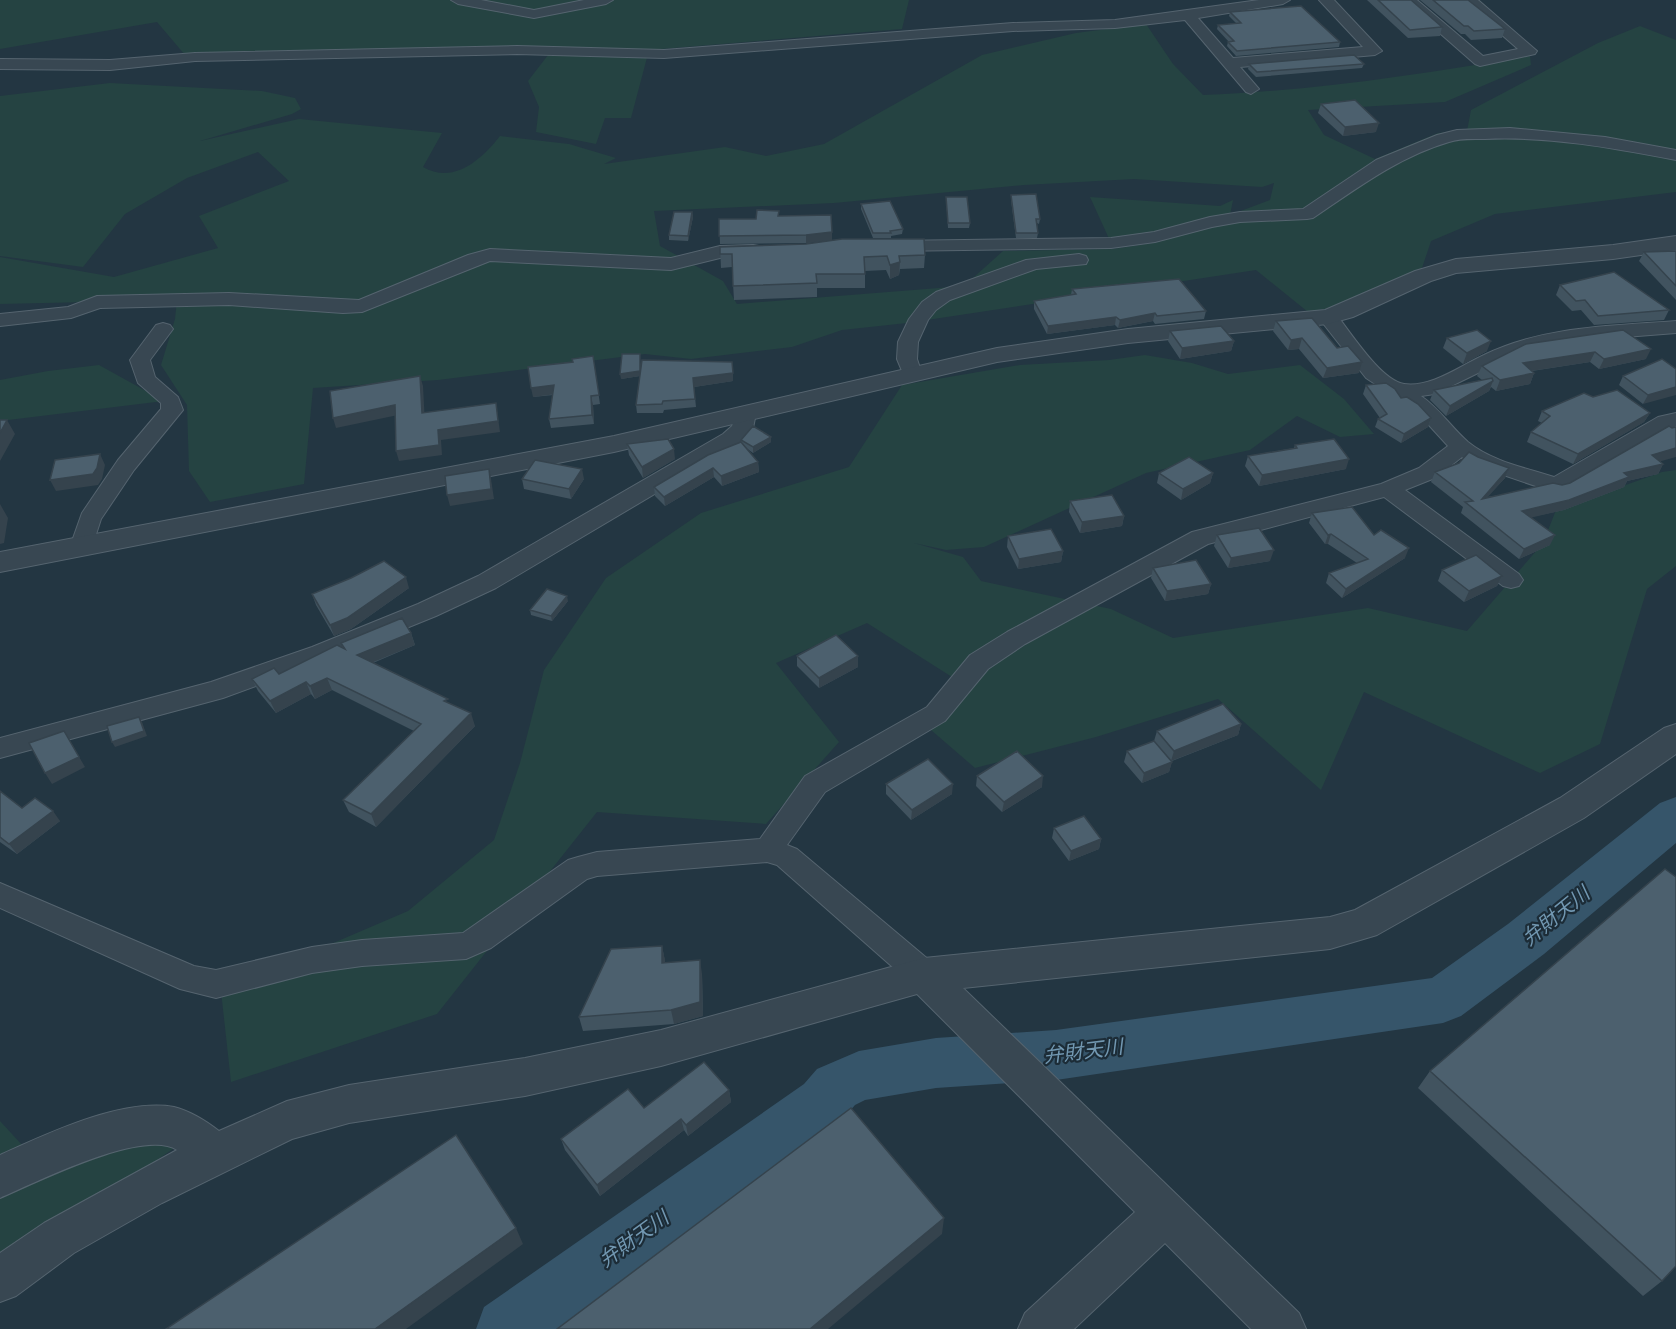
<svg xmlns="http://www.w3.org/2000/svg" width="1676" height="1329" font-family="Lato,'Noto Sans JP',sans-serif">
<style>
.green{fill:#254342;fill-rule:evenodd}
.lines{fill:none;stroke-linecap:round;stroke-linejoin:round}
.river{fill:#36556a;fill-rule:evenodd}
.minor-casing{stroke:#55646f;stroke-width:2}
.tertiary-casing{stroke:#55646f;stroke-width:2}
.minor{fill:#384752;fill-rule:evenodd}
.tertiary{fill:#384752;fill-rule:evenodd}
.wall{fill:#41535f}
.shaded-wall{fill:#35434d}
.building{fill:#4c606e;stroke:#35434d;stroke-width:1.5}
.labels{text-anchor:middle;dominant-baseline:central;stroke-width:4.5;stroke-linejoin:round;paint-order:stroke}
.near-water-label{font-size:20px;font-style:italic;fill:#7298b2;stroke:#1c2c37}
</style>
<rect width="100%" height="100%" fill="#233642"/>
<path class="green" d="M0,0H909L902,29L649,50L631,118H605L596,144L536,132L539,107L528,81L555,46L185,55L157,22L0,49Z
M1146,24L1173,64L1203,95C1312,91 1422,74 1530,56L1531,65L1445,102L1308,110L1324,135L1375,159L1438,133L1467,131L1471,110L1598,43L1640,26L1676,40V192L1495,214L1431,241L1421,271L1352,304L1308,312L1256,270L907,323L842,330L792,347L691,359L645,354L438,380L313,388L304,484L210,502L189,471L187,405L161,365L175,319L177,300L0,304V257L114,277L218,248L199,216L289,181L258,152L187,178L125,214L83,267L0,256V96L110,83L262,91L295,98L301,109L292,114L200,141L299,119L442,133L423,167C454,185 482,159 500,136L569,144L616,158L604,164L725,147L766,156L824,144L982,55L1076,33ZM1134,179L1262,187L1274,183L1270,200L1230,215L1233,200L1220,206L1090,197L1111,243L1197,227L1159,242L1113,249L1003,251L964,286L737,304L723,281L660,246L654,211L834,203L1024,185Z
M1145,355L1192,363L1228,374L1300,365L1344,399L1374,434L1340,437L1297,416L1250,450L1146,473L984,547L946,550L914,543L963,557L981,581L1111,609L1173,638L1368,608L1467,631L1543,543L1556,510L1662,472L1676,470V566L1647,589L1600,744L1540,773L1364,692L1321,790L1218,699L1096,737L975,768L931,730L952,677L867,623L776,663L839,742L766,824L597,812L437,1014L231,1082L221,991L408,911L494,840L520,763L544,670L606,578L701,513L849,467L902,385L1020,365L1109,360Z
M99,365L164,401L0,421V380L48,371Z
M0,1121L23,1146L190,1137L0,1270Z"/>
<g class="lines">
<path class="river" d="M1676,797V843L1544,954L1461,1016L1443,1023L1056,1080L936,1088L865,1100L855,1105L842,1120L557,1329H476L484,1307L804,1084L817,1069L859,1051L936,1038L1056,1030L1432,978L1508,924L1660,803Z"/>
<defs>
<path id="minor" d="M451,0H481L534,10L584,0H613L606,4L534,18L458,4Z
M1259,0H1290L1283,4L1198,18L1233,58L1363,47L1319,0H1334L1382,51L1375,55L1240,67L1259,89L1251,94L1246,92L1185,20L1115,28L1013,31L664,58L517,54L195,61L110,70L0,69V59L110,60L195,53L517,46L664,50L1013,23L1115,20Z
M1402,0H1417L1483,56L1518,49L1462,0H1478L1537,51L1535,54L1480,66L1475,64Z
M1510,128L1605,137L1676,150V160C1613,148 1549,136 1485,139C1473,139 1460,138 1449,142C1398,157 1356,189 1313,218L1307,219L1240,222L1212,227L1155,242L1111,248L891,251L885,250L882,246L885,242L891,241L1111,238L1154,232L1210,217L1240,212L1303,209L1376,160L1437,135L1457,130Z
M753,245L759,246L762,250L759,254L720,258L671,270L490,261L362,312L343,313L229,305L100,308L71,318L0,326V314L68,307L97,296L229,293L359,300L468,255L490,249L671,258L720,246Z
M1079,254L1086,256L1088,260L1086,264L1036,269L950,300L936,310L928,320L918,342L917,359L922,374L919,378H905L897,359L898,342L909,319L922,302L936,292L1026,260Z
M1328,311L1335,313C1350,331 1380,380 1404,384C1431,388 1460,366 1484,355C1543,326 1612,326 1676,321V333L1574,341L1521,352L1435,394L1421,396C1439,408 1451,427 1468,442C1491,461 1526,468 1554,477L1658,417L1676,413V426L1564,491L1556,493L1474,465L1462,457L1435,478L1405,490L1519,574L1523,580L1519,586L1511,588L1503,586L1384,497L1208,544L1025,644L988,669L945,721L825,792L787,845L797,849L935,965L939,975L935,985L924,989L913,985L777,865L767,862L597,876L587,879L491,948L466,959L362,966L312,973L216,998L180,989L0,908V883L194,966L216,970L312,947L362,940L463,933L568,860L578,857L597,852L760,839L805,776L927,707L970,655L1007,632L1192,532L1381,484L1419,468L1448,446L1416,411L1366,378L1318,317L1321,313Z
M163,323L170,325L173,329L150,360L155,377L178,397L183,410L134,470L101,519L91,550L83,552L75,550L71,544L82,513L118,460L161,409V403L138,383L130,360L156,325Z
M745,407L752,408L756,413L753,428L739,444L496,588L436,616L330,659L223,698L0,758V738L211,682L312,647L418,604L478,576L723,434L732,426L738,408Z"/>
<path id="tertiary" d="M1676,236V250L1613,259L1456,273L1431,281L1353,317L1328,324L1128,343L997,362L614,452L0,572V552L614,436L997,348L1128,329L1325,310L1415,271L1456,259L1613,245Z
M1676,724V754L1584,818L1377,935L1330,949L963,988L1299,1313L1306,1329H1251L1165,1243L1074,1329H1018L1025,1313L1135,1212L917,994L661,1066L525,1096L349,1123L292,1139L162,1203L74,1253L16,1296L0,1302V1253L44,1223L177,1150C143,1128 35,1183 0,1198V1155C47,1134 121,1098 174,1107C190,1111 206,1121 219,1131L287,1101L349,1085L525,1058L661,1030L924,958L1330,917L1355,910L1560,798L1664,728Z"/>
</defs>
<use href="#minor" class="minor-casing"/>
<use href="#tertiary" class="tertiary-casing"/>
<use href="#minor" class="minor"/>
<use href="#tertiary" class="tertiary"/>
</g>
<path class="wall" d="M1367,0H1411L1442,27L1440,36L1408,38Z
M1420,0H1468L1505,29L1502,38L1471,40L1465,34H1461Z
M1230,12L1340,42L1339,47L1236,56L1227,46L1228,42H1229L1217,29L1218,25L1236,23L1229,16Z
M1249,64H1364L1362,68L1256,77L1248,69Z
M1321,104L1376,132L1343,136L1318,113Z
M1011,195L1040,219L1039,224L1037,223L1038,233L1037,238H1016L1011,200Z
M946,197L970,223L969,228H948Z
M861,204L903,229L902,234L891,236V238H873L861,209Z
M779,211V216L832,240L806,243L720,244L719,219H756Z
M692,212L693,217L688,241L669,240V235Z
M720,247L925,255L924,268L900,269L899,275L890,279L886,270L865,271V288H817V297L734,300L732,267L721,268Z
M1676,251V300L1639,261L1644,252Z
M1560,285L1669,310L1664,320L1594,325L1581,310L1572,311L1556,295Z
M1072,289L1206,311L1204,319L1155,324L1153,321L1118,328L1115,325L1047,334L1034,309V301L1071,295Z
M1276,321L1359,373L1323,378L1299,349L1288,350L1273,331Z
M1623,330L1646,359L1599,369L1590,362L1532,371L1534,373L1530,384L1496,391L1491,387L1489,391L1446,416L1430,400L1434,390L1482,380L1477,376L1482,366Z
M1170,331L1234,341L1231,351L1180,359L1168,341Z
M1447,338L1487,351L1463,364L1443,348Z
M640,354V373L732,362L733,381L694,387L696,407L664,410L663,413H637L636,405L640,376L621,379Z
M593,356L600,404L593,405L594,424L551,428L549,419L553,395L533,397Z
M1676,369L1643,404L1619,385L1623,376Z
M1366,385L1401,398L1431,418L1428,427L1401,443L1375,427L1378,419L1380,418L1363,394Z
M1593,397L1650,413L1644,422L1573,464L1527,442L1531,432L1542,423L1538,421L1542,411Z
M771,437V442L753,453L746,448L758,462L759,472L722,486L714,477L665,506L655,496L654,487L741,443V440Z
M627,444L675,459L643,478L629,455Z
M1295,445L1346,469L1259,486L1245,466L1248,456L1294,448Z
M1676,457L1660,461L1663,464L1658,474L1627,481L1624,487L1564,510L1531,517L1550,545L1519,559L1461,513L1463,507L1431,482L1435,472L1509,468L1505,478L1487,497L1562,485Z
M1159,473H1213L1210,483L1181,500L1157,483Z
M522,479H584L571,499L524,489Z
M1070,501L1124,516L1122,526L1080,533L1069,512Z
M1312,513L1374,535L1405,558L1342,598L1326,583L1329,573L1357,563L1328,544H1325L1309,523Z
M1217,535L1270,561L1228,568L1214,546Z
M1008,536L1063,551L1061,562L1018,569L1007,547Z
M1153,568L1211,584L1208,594L1165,601L1151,578Z
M1442,570L1502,576L1497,586L1464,602L1438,581Z
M409,588L351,629L334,636L316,605L312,594Z
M568,601L552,621L531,615L530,610Z
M411,633L415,645L373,663L449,703L475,726L376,827L349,812L343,800L414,731L332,690L315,699L311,694L276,713L258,691L252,679L279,674L343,648L341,643Z
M797,656H858V667L819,688L797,666Z
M1241,724L1238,735L1172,761L1169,772L1142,783L1124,762L1127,751L1154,741L1157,731Z
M977,776L1042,787L1002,812L976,786Z
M886,784L952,794L911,820L886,794Z
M0,791L22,808L60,821L17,854L0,842Z
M1054,828L1101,839L1099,849L1069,861L1052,838Z
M662,946L665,962L702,974L703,1016L674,1024L583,1031L579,1017Z
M1430,1071L1662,1281L1643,1296L1418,1088Z
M729,1090L731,1102L688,1136L684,1130L600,1196L565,1150L561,1139L644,1108Z"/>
<path class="shaded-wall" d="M1379,123L1376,132L1343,136L1345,127Z
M692,212L693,217L688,241V236Z
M832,232V240L806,243V235Z
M900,262L899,275L890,279V265Z
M1155,313L1153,321L1118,328L1120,320Z
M1116,317L1115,325L1047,334L1048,326Z
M1302,338L1299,349L1288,350L1291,340Z
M1234,341L1231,351L1180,359L1182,348Z
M1491,341L1487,351L1463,364L1467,353Z
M1651,349L1646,359L1599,369L1604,359Z
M1595,352L1590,362L1518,373L1523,363Z
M640,354V376L621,379L620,374Z
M1362,362L1359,373L1323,378L1327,368Z
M733,373V381L694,387L693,378Z
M1534,373L1530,384L1496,391L1500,380Z
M420,376L423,386L425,424L422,413Z
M1493,381L1489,391L1446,416L1450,406Z
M554,385L556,394L533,397L531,388Z
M1676,387V395L1643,404L1648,395Z
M591,396L593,405L594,424L592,415Z
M496,403L500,432L441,440L442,455L399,461L396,451L438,430Z
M395,405L398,415L336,428L333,418Z
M1650,413L1644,422L1573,464L1578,454Z
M1431,418L1428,427L1401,443L1404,434Z
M7,420L15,434L0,461V433Z
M771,437V442L753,453V447Z
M1676,448V457L1647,465L1652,455Z
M674,449L675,459L643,478L642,467Z
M100,454L105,465L102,479L98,485L56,491L50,480Z
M1349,459L1346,469L1259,486L1262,475Z
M758,462L759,472L722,486L721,476Z
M1663,464L1658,474L1627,481L1624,487L1564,510L1517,521L1522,511L1624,473Z
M713,468L714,477L665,506L664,497Z
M1509,468L1505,478L1477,509L1482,499Z
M489,469L491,479L494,499L450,506L447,495Z
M582,469L584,479L571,499L569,489Z
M1213,473L1210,483L1181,500L1183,489Z
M0,504L8,518L4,543L0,544Z
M1124,516L1122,526L1080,533L1082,522Z
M1331,534L1328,544H1325L1328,535Z
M1555,535L1550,545L1519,559L1524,549Z
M1409,548L1405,558L1342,598L1346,589Z
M1274,550L1270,561L1228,568L1231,558Z
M1063,551L1061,562L1018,569L1019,559Z
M1502,576L1497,586L1464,602L1469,591Z
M406,577L409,588L351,629L334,636L330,625Z
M1211,584L1208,594L1165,601L1167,591Z
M567,596L568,601L552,621L551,616Z
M411,633L415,645L361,667L357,655Z
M858,656V667L819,688V678Z
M327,678L332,690L315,699L310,686Z
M306,682L311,694L276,713L270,701Z
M471,713L475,726L376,827L371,814Z
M139,717L142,722L147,736L115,747L112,742Z
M1241,724L1238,735L1171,761L1174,751Z
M64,731L85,767L52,784L45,773Z
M1172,762L1169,772L1142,783L1144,773Z
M1043,776L1042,787L1002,812L1004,802Z
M953,784L952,794L911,820L912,810Z
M53,811L60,821L17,854L9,844Z
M1101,839L1099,849L1069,861L1071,851Z
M662,946L665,960V977L662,963Z
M700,960L702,974L703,1016L674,1024L671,1010Z
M729,1090L731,1102L688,1136L686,1125Z
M681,1119L684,1130L600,1196L597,1185Z
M944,1218L942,1234L828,1329H810Z
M516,1228L523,1244L406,1329H375Z"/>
<path class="building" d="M1378,0H1411L1442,27L1410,30Z
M1433,0H1468L1505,29L1474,31L1468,26H1464Z
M1301,6L1340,42L1237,51L1228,42L1234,41L1218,25L1241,23L1230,12Z
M1354,55L1364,64L1257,72L1249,64Z
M1355,100L1379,123L1345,127L1321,104Z
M1036,194L1040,219H1036L1038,233H1016L1011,195Z
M946,197H967L970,223H948Z
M890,201L903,229L890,231L891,233H873L861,204Z
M757,210L779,211L778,216L831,215L832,232L806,235L719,236V219H756Z
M674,212H692L688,236L669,235Z
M842,239H924L925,255L899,256L900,262L890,265L887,256L864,257L865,274H816L817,283L733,286L732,254H720V247L806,244Z
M1676,251V286L1644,252Z
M1614,272L1669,310L1598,316L1585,300L1576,301L1560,285Z
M1179,279L1206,311L1157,316L1155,313L1120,320L1116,317L1048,326L1034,301L1076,294L1072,289Z
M1312,318L1337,348L1348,346L1362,362L1327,368L1302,338L1291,340L1276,321Z
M1221,326L1234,341L1182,348L1170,331Z
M1477,330L1491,341L1467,353L1447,338Z
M1623,330L1651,349L1604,359L1595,352L1523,363L1534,373L1500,380L1482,366L1526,344Z
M622,354H640V371L620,374Z
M593,356L599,395L591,396L592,415L549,419L554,385L531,388L528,367L573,362L572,359Z
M1662,359L1676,369V387L1648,395L1623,376Z
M642,360L732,362L733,373L693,378L695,399L663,401L662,404L636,405Z
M420,376L422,413L496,403L498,421L438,430L439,445L396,451L395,405L333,418L330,391Z
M1492,378L1493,381L1450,406L1434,390Z
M1386,383L1395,389L1401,398L1407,397L1418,404L1431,418L1404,434L1378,419L1387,414L1366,385Z
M1617,390L1650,413L1578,454L1531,432L1550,416L1542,411L1584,393L1593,397Z
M0,420H7L0,433Z
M753,426L771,437L753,447L741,440Z
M1669,426L1672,428L1676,427V448L1652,455L1663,464L1624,473L1629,477L1569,500L1522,511L1555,535L1524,549L1465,502L1473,501L1435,472L1459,463L1469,452L1478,457L1509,468L1482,499L1553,483L1562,485L1570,483Z
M668,439L674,449L642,467L627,444Z
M1334,439L1349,459L1262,475L1248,456L1297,448L1295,445Z
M741,442L758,462L721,476L713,468L664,497L654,487L708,455Z
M100,454L97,468L93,474L50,480L55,460Z
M1189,457L1213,473L1183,489L1159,473Z
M535,460L582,469L569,489L522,479Z
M489,469L491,489L447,495L445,476Z
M1112,495L1124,516L1082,522L1070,501Z
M1352,507L1374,535L1381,530L1409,548L1346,589L1329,573L1368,559L1331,534L1328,535L1312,513Z
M1259,528L1274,550L1231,558L1217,535Z
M1051,529L1063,551L1019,559L1008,536Z
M1476,555L1502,576L1469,591L1442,570Z
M1196,560L1211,584L1167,591L1153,568Z
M384,561L406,577L347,618L330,625L312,594L351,578Z
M547,589L567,596L551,616L530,610Z
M402,618L411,633L357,655L448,699L444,701L471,713L371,814L343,800L421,724L327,678L310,686L306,682L270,701L252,679L274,668L279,674L337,645L345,649L341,643Z
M836,635L858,656L819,678L797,656Z
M1223,704L1241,724L1174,751L1157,731Z
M139,717L144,731L112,742L107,726Z
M64,731L79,757L45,773L29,743Z
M1154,741L1172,762L1144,773L1127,751Z
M1017,751L1043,776L1004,802L977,776Z
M928,759L953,784L912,810L886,784Z
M0,791L22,808L35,798L53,811L9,844L0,837Z
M1084,816L1101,839L1071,851L1054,828Z
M1665,869L1676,877V1266L1662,1281L1430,1071Z
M662,946V963L700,960V1002L671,1010L579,1017L611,949Z
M704,1062L729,1090L686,1125L681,1119L597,1185L561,1139L628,1089L644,1108Z
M851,1108L944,1218L810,1329H557Z
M456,1135L516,1228L375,1329H166Z"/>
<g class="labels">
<g class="near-water-label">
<text transform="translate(1555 915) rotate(-39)">弁財天川</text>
<text transform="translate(1083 1050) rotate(-7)">弁財天川</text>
<text transform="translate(633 1238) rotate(-36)">弁財天川</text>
</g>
</g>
</svg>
